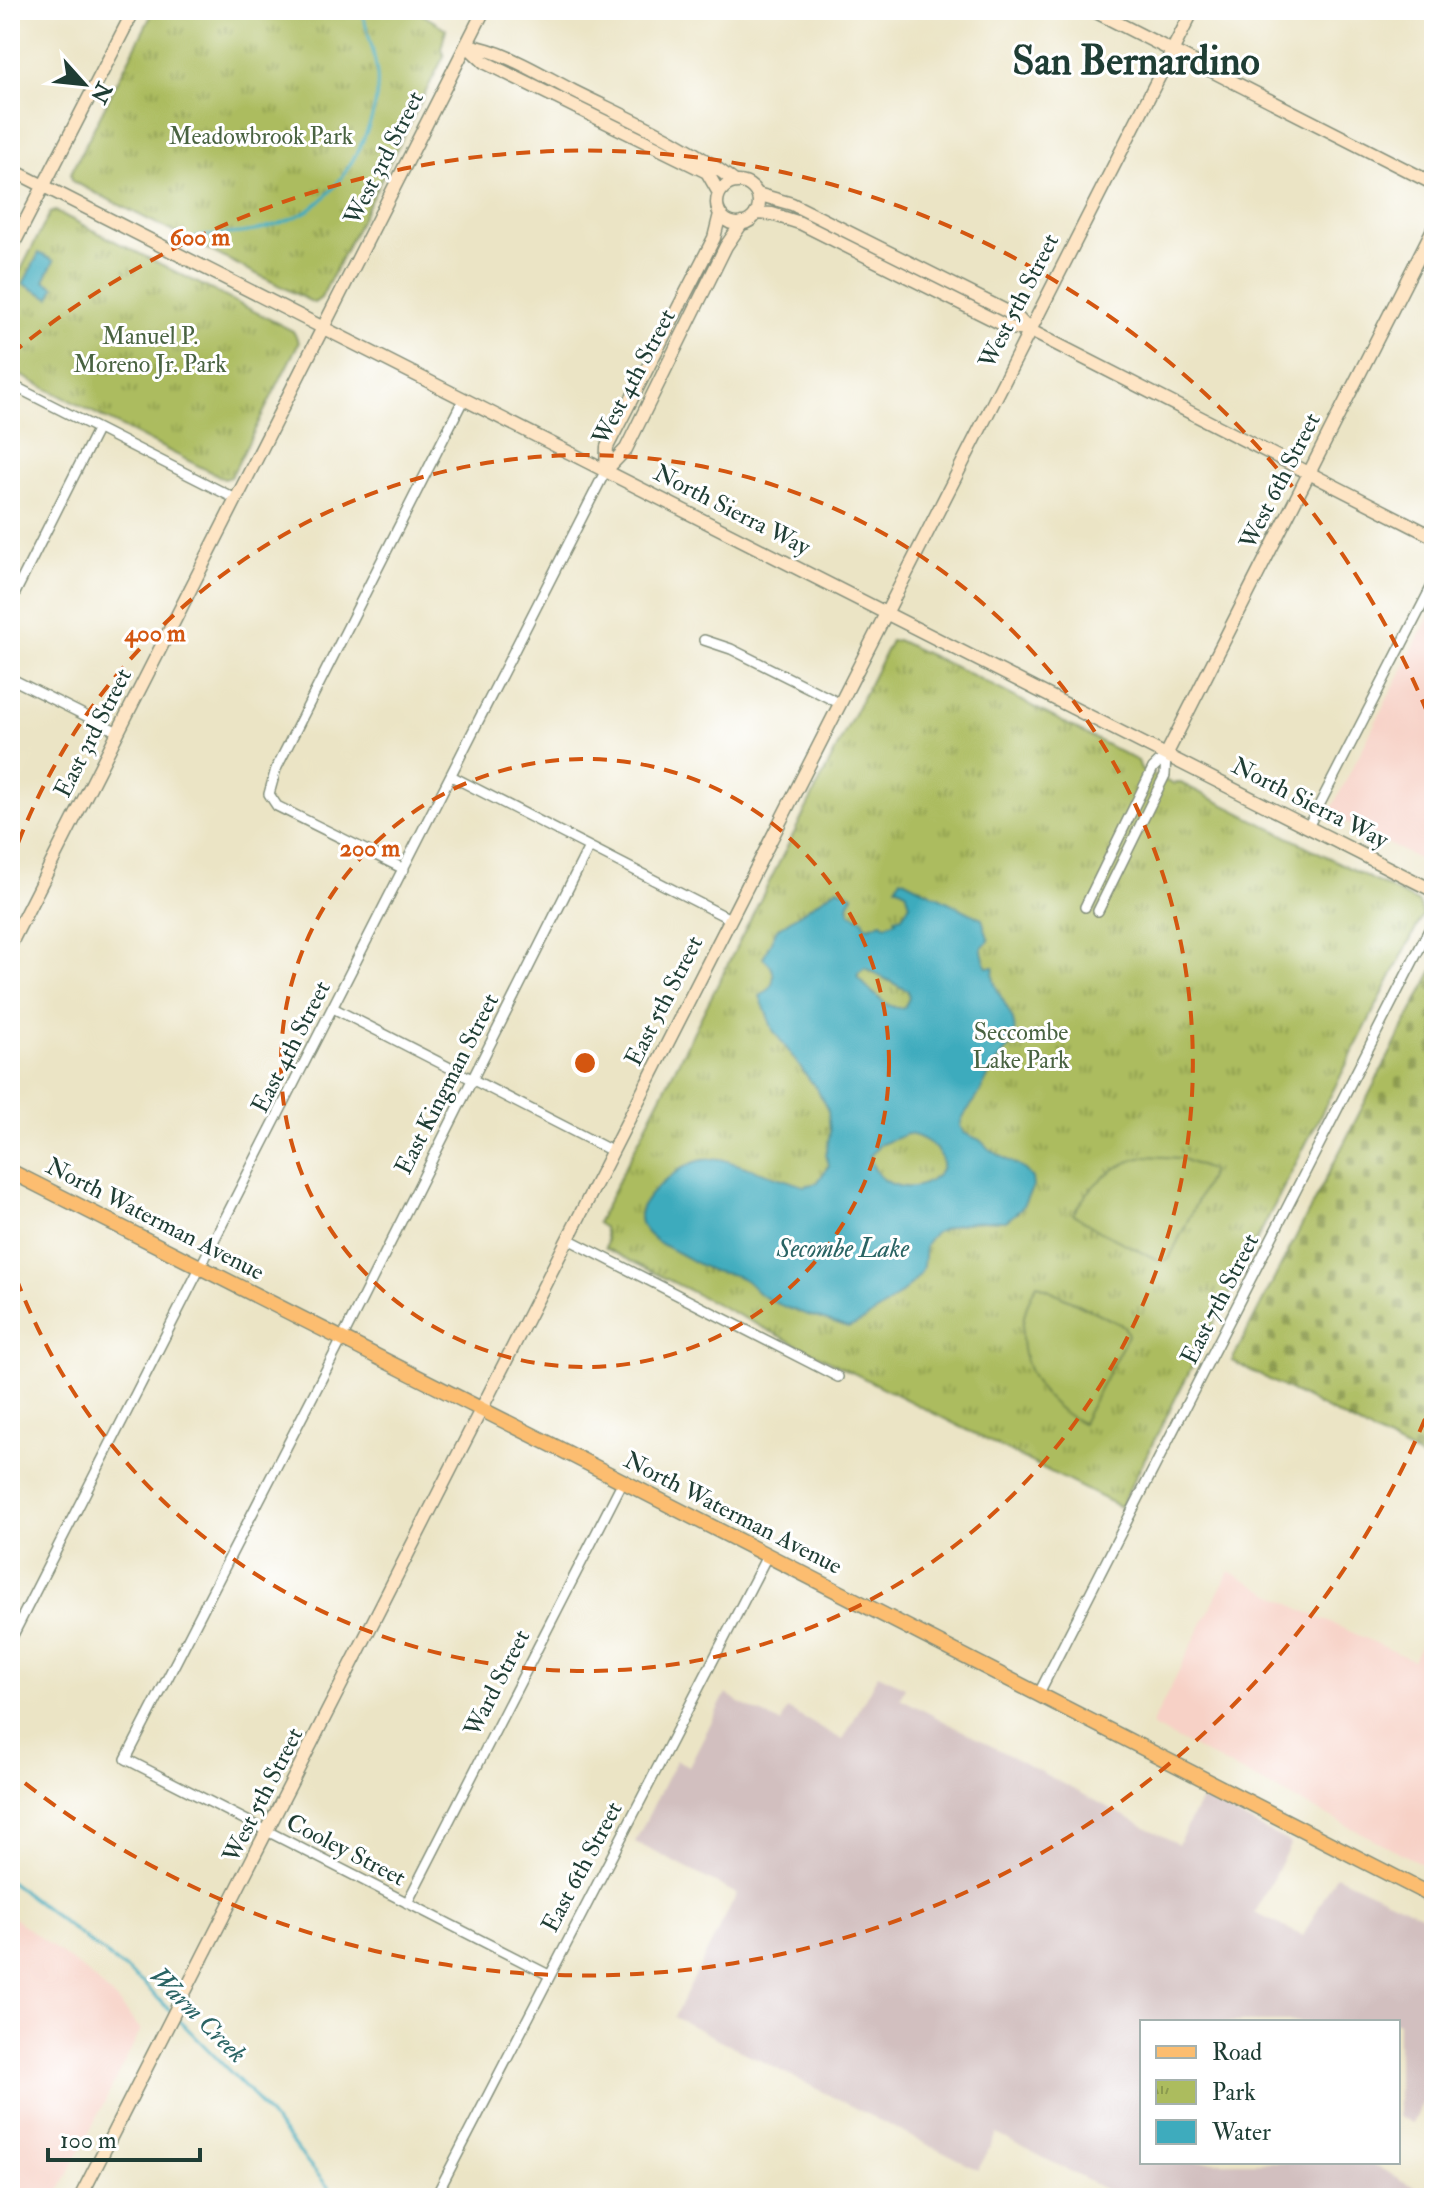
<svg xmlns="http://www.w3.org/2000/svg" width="1444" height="2208" font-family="'IM FELL Double Pica',serif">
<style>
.built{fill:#f7d1c6}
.industrial{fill:#d2bfbf}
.cemetery{fill:url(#cemetery-stones);stroke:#667c49;stroke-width:2}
.park{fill:url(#park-tufts);stroke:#667c49;stroke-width:2}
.pitch{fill:#acbc5e;stroke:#667c49;stroke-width:2}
.water{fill:#3eabbd;stroke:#2e7478;stroke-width:2;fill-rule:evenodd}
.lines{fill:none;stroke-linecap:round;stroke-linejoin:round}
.stream{stroke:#3eabbd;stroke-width:3}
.street-casing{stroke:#85907c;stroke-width:12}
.secondary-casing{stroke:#85907c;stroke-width:15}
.primary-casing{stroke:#85907c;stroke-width:17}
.street{stroke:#fff;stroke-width:9}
.secondary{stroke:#fee5c5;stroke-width:12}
.primary{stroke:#fcbd6f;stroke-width:14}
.ring{fill:none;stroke:#d45610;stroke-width:4;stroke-dasharray:14 10}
.labels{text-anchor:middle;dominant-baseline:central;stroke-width:6;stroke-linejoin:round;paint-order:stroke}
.park-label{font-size:24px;fill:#496341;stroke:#fff}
.street-label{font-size:24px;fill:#1f3d34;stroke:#fff}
.water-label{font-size:26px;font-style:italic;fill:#2a6464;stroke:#fff}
.town-label{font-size:40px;font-weight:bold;fill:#1f3d34;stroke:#fff}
.centre{fill:#d45610;stroke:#fff;stroke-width:4}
.ring-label{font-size:24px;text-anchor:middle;font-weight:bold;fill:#d45610;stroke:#fff;stroke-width:6;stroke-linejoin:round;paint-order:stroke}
</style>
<defs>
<pattern id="cemetery-stones" width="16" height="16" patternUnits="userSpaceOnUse" patternTransform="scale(2)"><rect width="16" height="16" fill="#acbc5e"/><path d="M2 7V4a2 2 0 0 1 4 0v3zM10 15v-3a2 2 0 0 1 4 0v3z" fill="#8b9a4e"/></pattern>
<pattern id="park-tufts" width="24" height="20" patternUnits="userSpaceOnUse" patternTransform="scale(2)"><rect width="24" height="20" fill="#acbc5e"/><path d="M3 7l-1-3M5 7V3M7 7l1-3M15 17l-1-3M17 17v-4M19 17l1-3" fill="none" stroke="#8b9a4e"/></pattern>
</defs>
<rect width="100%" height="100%" fill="#fff"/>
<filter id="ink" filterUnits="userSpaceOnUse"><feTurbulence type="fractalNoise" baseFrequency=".0125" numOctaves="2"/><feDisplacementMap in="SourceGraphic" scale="16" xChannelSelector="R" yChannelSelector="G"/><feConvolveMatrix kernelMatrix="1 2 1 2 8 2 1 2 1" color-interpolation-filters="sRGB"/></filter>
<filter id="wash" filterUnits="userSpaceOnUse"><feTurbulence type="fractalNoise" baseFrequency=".006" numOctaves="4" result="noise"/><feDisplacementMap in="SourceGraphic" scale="32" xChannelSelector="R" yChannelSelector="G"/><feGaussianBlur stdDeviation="1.8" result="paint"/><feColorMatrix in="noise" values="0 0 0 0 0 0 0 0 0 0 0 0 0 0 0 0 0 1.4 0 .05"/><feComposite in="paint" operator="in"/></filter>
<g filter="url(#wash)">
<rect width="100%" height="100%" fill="#ebe4c5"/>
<path class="built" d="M1434,607V867L1337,818L1331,810Z
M1229,1571L1300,1609L1413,1660L1424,1639L1434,1637V1870L1151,1726Z
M10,1915L88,1974L116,2000L141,2030L56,2198H10Z"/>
<path class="industrial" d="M878,1674L905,1687L900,1698L1178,1844L1202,1798L1291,1843L1255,1913L1303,1936L1336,1875L1434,1921V2080L1412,2123L1398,2117V2022H1142V2162H1369L1414,2187L1408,2198H1122L997,2134L978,2170L674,2017L737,1894L635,1842L676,1760L689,1766L726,1693L741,1704L781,1723L787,1709L843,1740Z"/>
<path class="cemetery" d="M1434,968V1464L1232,1361Z"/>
<path class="park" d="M154,10H415L446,29L441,49L444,56L321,298L314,303L72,181L71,173Z
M55,211L293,331L299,342L231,477L224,479L10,370V291L50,213Z
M897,640L974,676L1138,761L1141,769L1173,784L1179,782L1419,903L1423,915L1120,1507L605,1248L607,1241L604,1228L597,1223L891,641Z"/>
<path class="pitch" d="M1147,1156L1180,1158L1212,1171L1169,1259L1160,1261L1101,1232L1073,1214C1092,1183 1111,1165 1147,1156Z
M1037,1284L1124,1326L1128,1335L1082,1423C1026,1396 1005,1337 1037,1284Z"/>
<path class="water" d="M39,253L54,261L44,281L55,287L50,298L23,284Z
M901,878L982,919L989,941L982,947C981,950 985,963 987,967H994C988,994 1022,1012 1013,1039C1009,1050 1001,1056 995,1065C987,1076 983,1088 976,1099C970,1108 962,1114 960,1126L964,1133L980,1140L989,1149L1025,1170L1032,1178L1033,1187L1021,1209L1006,1221C984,1220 938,1222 927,1242C922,1250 926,1262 921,1272C912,1288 866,1322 848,1328C820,1317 786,1311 761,1295C754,1290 750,1283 743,1279C735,1273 723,1274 713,1271C702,1267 691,1260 680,1254C650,1239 620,1222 657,1188C677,1170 693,1157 721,1159L804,1186L817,1183L829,1165L826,1155L830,1132L828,1111L818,1091L773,1030L760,996C777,987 778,969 763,958L777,929L838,888L853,895L848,905L850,913L863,919L865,925L869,927L882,922L886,925L896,921L895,918L902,916L910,904L906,891L896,886ZM865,968L908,991L909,998L904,1008C886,1011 870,989 858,978V973ZM907,1134C930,1136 959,1164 930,1181C905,1195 875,1184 870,1156L879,1145Z"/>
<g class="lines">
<path class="stream" d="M190,239C203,233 242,236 261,229C277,224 298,218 312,208C347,182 381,119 377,75C375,53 367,31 362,10
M10,1881L144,1984L172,2013
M178,2019L249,2091L337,2198"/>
</g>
</g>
<g filter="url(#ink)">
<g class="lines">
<defs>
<path id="street" d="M10,384L236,499
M10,603L97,430
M704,640L731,649L839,703
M10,678L118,732
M451,776L730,919
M1308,827L1434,582
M404,869L277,806L269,794L276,769L464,398
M1085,907L1153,768L1166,755
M1098,911L1165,775L1166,755
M333,1008L612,1151
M568,1239L838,1377
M10,1641L606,470
M1038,1695L1434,920
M407,1903L623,1481
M549,1975L126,1759L342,1339L589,847
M435,2198L767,1556"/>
<path id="secondary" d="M1092,10L1434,184
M466,45C505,51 538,73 573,91C629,119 687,143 735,182
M466,45L484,62L707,172L719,193
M10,169L1434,891
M717 203a21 21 0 1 1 42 0a21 21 0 1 1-42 0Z
M757,194L792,204L1016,316L1029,330
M756,213L772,214L800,223L1010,328L1029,330L1434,537
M10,251L134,10
M606,470L626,449L726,246L742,223
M606,470L607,447L714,238L720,214
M1166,755L1434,227
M10,945L484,10
M80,2198C455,1471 821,739 1193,10"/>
<path id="primary" d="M10,1171L556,1447L1434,1897"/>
</defs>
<use href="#street" class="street-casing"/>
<use href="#secondary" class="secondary-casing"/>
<use href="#primary" class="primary-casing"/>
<use href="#street" class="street"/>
<use href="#secondary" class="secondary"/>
<use href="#primary" class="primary"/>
</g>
</g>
<g class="ring">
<circle cx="585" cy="1063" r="304"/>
<path d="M10 865A608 608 0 1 1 10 1261"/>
<path d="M1434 1397A912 912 0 0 1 11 1772M11 354A912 912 0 0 1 1434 729"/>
</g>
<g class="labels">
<g class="park-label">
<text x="261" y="136">Meadowbrook Park</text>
<text x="150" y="336">Manuel P.<tspan x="150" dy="28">Moreno Jr. Park</tspan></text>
<text x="1021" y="1032">Seccombe<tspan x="1021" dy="28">Lake Park</tspan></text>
</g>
<g class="street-label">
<text transform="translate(384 158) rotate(-63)">West 3rd Street</text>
<text transform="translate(1019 301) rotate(-63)">West 5th Street</text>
<text transform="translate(634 377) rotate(-62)">West 4th Street</text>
<text transform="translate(1280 481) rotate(-63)">West 6th Street</text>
<text transform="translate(732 510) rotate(27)">North Sierra Way</text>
<text transform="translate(93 733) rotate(-63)">East 3rd Street</text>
<text transform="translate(1310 803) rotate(27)">North Sierra Way</text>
<text transform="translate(664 1001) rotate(-63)">East 5th Street</text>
<text transform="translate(291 1047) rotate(-63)">East 4th Street</text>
<text transform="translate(447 1084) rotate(-63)">East Kingman Street</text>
<text transform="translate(155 1219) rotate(27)">North Waterman Avenue</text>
<text transform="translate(1220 1299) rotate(-63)">East 7th Street</text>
<text transform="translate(733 1513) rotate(27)">North Waterman Avenue</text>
<text transform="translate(497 1683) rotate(-63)">Ward Street</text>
<text transform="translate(263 1795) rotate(-63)">West 5th Street</text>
<text transform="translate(346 1850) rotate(27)">Cooley Street</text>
<text transform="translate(582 1867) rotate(-62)">East 6th Street</text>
</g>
<g class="water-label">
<text x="843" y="1249">Secombe Lake</text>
<text transform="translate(198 2015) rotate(45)">Warm Creek</text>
</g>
<g class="town-label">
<text x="1136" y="61">San Bernardino</text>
</g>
</g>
<circle cx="585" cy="1063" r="12" class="centre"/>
<g class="ring-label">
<text x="200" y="245">600 m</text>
<text x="155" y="641">400 m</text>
<text x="370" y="856">200 m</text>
</g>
<rect width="1444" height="2208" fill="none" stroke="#fff" stroke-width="40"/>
<rect x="1140" y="2020" width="260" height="144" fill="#ffffff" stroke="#a5b1ae" stroke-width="2"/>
<rect x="1156" y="2046" width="40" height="12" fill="#fcbd6f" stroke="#a5b1ae" stroke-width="2"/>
<text x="1212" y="2060" font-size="24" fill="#1f3d34">Road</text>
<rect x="1156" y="2080" width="40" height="24" fill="url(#park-tufts)" stroke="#a5b1ae" stroke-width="2"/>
<text x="1212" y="2100" font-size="24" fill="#1f3d34">Park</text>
<rect x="1156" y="2120" width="40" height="24" fill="#3eabbd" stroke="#a5b1ae" stroke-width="2"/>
<text x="1212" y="2140" font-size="24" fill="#1f3d34">Water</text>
<g transform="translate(84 84) rotate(117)" stroke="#ffffff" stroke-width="6" paint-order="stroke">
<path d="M0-6L14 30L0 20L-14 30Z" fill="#1f3d34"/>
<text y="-12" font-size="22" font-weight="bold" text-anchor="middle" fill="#1f3d34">N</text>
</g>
<path d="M48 2148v12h152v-12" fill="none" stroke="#1f3d34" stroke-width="4"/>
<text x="60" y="2148" font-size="24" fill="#1f3d34" stroke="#ffffff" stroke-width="6" paint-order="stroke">100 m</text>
</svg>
